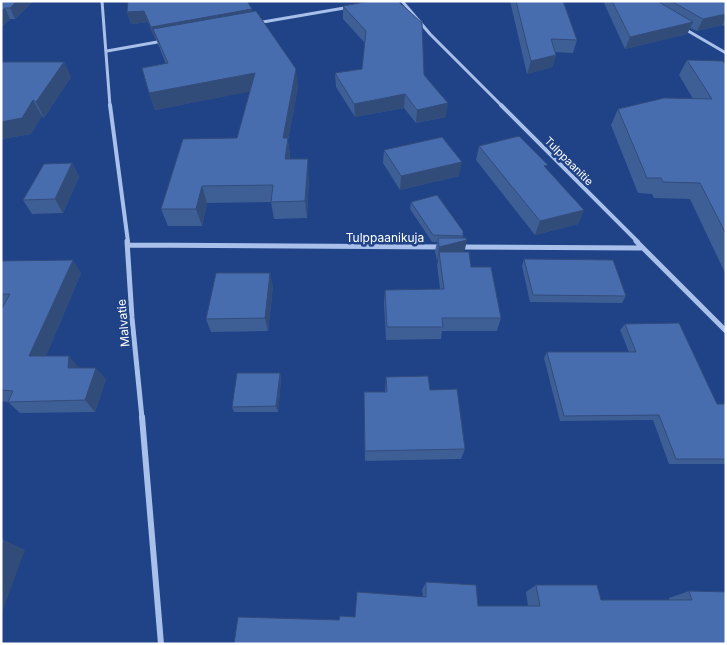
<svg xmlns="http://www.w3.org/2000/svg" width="727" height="645" font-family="Inter,sans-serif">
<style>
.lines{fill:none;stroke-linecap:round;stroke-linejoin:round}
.street-far3{stroke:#a9c1ea;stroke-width:3}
.street-far2{stroke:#a9c1ea;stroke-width:4}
.street-far1{stroke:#a9c1ea;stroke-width:5}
.street{stroke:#a9c1ea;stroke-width:6}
.wall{fill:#3e5e96}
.shaded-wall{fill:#324c7a}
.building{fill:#486daf;stroke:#324c7a}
.labels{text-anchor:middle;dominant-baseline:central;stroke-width:5;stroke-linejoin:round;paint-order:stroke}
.far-street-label{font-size:11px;fill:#fff;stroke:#204387}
.street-label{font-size:12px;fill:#fff;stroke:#204387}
</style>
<rect width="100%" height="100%" fill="#204387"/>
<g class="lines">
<path class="street-far3" d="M102,1L110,106
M402,1L430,34L502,106
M257,23L350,7
M683,28L726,53
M107,51L163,41"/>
<path class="street-far2" d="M110,105L128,242
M501,105L638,242"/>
<path class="street-far1" d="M127,241L132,318L142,418
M636,241L726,331
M128,245L443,247
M459,247L642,248"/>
<path class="street" d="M142,417L161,644"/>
</g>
<path class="wall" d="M1,1H33L15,19H10L1,28Z
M510,1H563L577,40L573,53L555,52L556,55L552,67L527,74Z
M604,1H726V27L722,25L697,31L690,28L687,34L625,49L604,3Z
M343,6L424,75L446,117L416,123L404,108L355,117L336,87L335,73L362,69L365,43L343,19Z
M127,12H253L298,86L288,141L290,155V159L309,176L307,218L274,219L271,202L207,203L202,226H168L161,209L237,138L250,91L155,110L149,93L166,64L156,39H155L148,22L131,24Z
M687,60L726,64V275L690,199L654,198L652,194L638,193L611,125L618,109L693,99L679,75Z
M1,62H64L71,77L44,118L42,116L31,134L1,139Z
M479,146L546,169L584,210L578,224L535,235L476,160Z
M384,150L459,176L400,190L383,163Z
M72,163L79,177L63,213L32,214L23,200Z
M411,202L463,236L464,252L471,267L501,318L497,331H442L441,339L386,340L384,303L385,290L440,289L437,265L438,261H437L435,251L437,242H432L410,209Z
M524,259L626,296L622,303L530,302L522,266Z
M1,261L81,273L46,356L78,368L106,379L95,412L20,413L8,402L1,401V310L3,307H1Z
M273,286L268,331L211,332L206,319Z
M625,324L717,404H726V464H669L653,420L560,421L544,358L547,352H629L620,330Z
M280,373L281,379L278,412H234L232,407Z
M386,377L430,390L465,449L461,459L365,461L364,404L385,392Z
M426,582L478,606H528L526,592L536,585L601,600H669V598L689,591L723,592L726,591V644L339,620L355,617L423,597L422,590Z"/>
<path class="shaded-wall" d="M17,1H33L15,19L10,8Z
M5,8L10,19L1,28V11Z
M252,9L254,20L153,29L156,39H155L151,27Z
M144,11L148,22L131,24L127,12Z
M726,14V18L722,25L697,31L703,19Z
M693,22L687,34L625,49L630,37Z
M556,55L552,67L527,74L531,61Z
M64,62L71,77L44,118L36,102Z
M296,69L298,86L288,141L290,155L288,176L283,138Z
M255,73L258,90L155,110L149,93Z
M405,94L404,108L355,117L354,104Z
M33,100L42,116L31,134L1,139V122Z
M448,103L446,117L416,123L417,110Z
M308,159L309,176L307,218L305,201Z
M462,162L459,176L400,190L401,176Z
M72,163L79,177L63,213L55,199Z
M202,186L207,203L202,226L196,209Z
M584,210L578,224L535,235L540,221Z
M467,240L464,254L439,252L438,261H437L439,247Z
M73,260L81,273L41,368L29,356Z
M270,273L273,286L268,331L265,318Z
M69,356L79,368H68Z
M96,368L106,379L95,412L85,400Z
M280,373L281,379L278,412L276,406Z
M4,540L25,550L1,615V547Z"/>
<path class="building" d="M1,1H17L10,8H5L1,11Z
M128,1H247L252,9L151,27L144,11L127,12Z
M370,1H398L422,23L424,75L448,103L417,110L405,94L354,104L335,73L362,69L366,31L343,6Z
M516,1H563L577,40L551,39L556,55L531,61Z
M612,1H657L693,22L630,37Z
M671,1H726V14L703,19Z
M256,11L296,69L283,138H288L285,159H308L305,201L271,202L273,185L202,186L196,209H161L183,139L237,138L255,73L149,93L142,68L168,63L153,29Z
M687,60L723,61L725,64H726V234L700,183L663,182L661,178H647L618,109L664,98L712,99Z
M1,62H64L36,102L33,100L22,118L1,122Z
M519,136L548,165L544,166L584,210L540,221L479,146Z
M442,137L462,162L401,176L384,150Z
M72,163L55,199L23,200L44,164Z
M437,195L463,231V236L433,235L411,202Z
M438,238H466L467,240L439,247Z
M439,252H469L471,267H491L501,318H442L443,327H387L385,290L444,289Z
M524,259L613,260L626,296L533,295Z
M73,260L29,356H69L68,368H96L85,400L8,402L13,391L1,390V310L10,294H1V261Z
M216,273H270L265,318L206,319Z
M679,323L717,404H726V459H676L659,415L564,416L547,352H636L625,324Z
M237,373H280L276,406L232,407Z
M428,376L430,390L457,389L465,449L365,451L364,392H387L386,377Z
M1,540H4L1,547Z
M426,582L476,585L478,606H540L536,585H597L601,600H692L689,591L726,592V644H234L238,617L339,620L340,616L355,617L357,592L426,597Z"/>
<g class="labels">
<g class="far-street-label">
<text transform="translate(569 161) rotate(45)">Tulppaanitie</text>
</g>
<g class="street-label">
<text x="385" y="237">Tulppaanikuja</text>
<text transform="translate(123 323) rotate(-95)">Malvatie</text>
</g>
</g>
<rect width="727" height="645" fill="none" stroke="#ffffff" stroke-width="5"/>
</svg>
